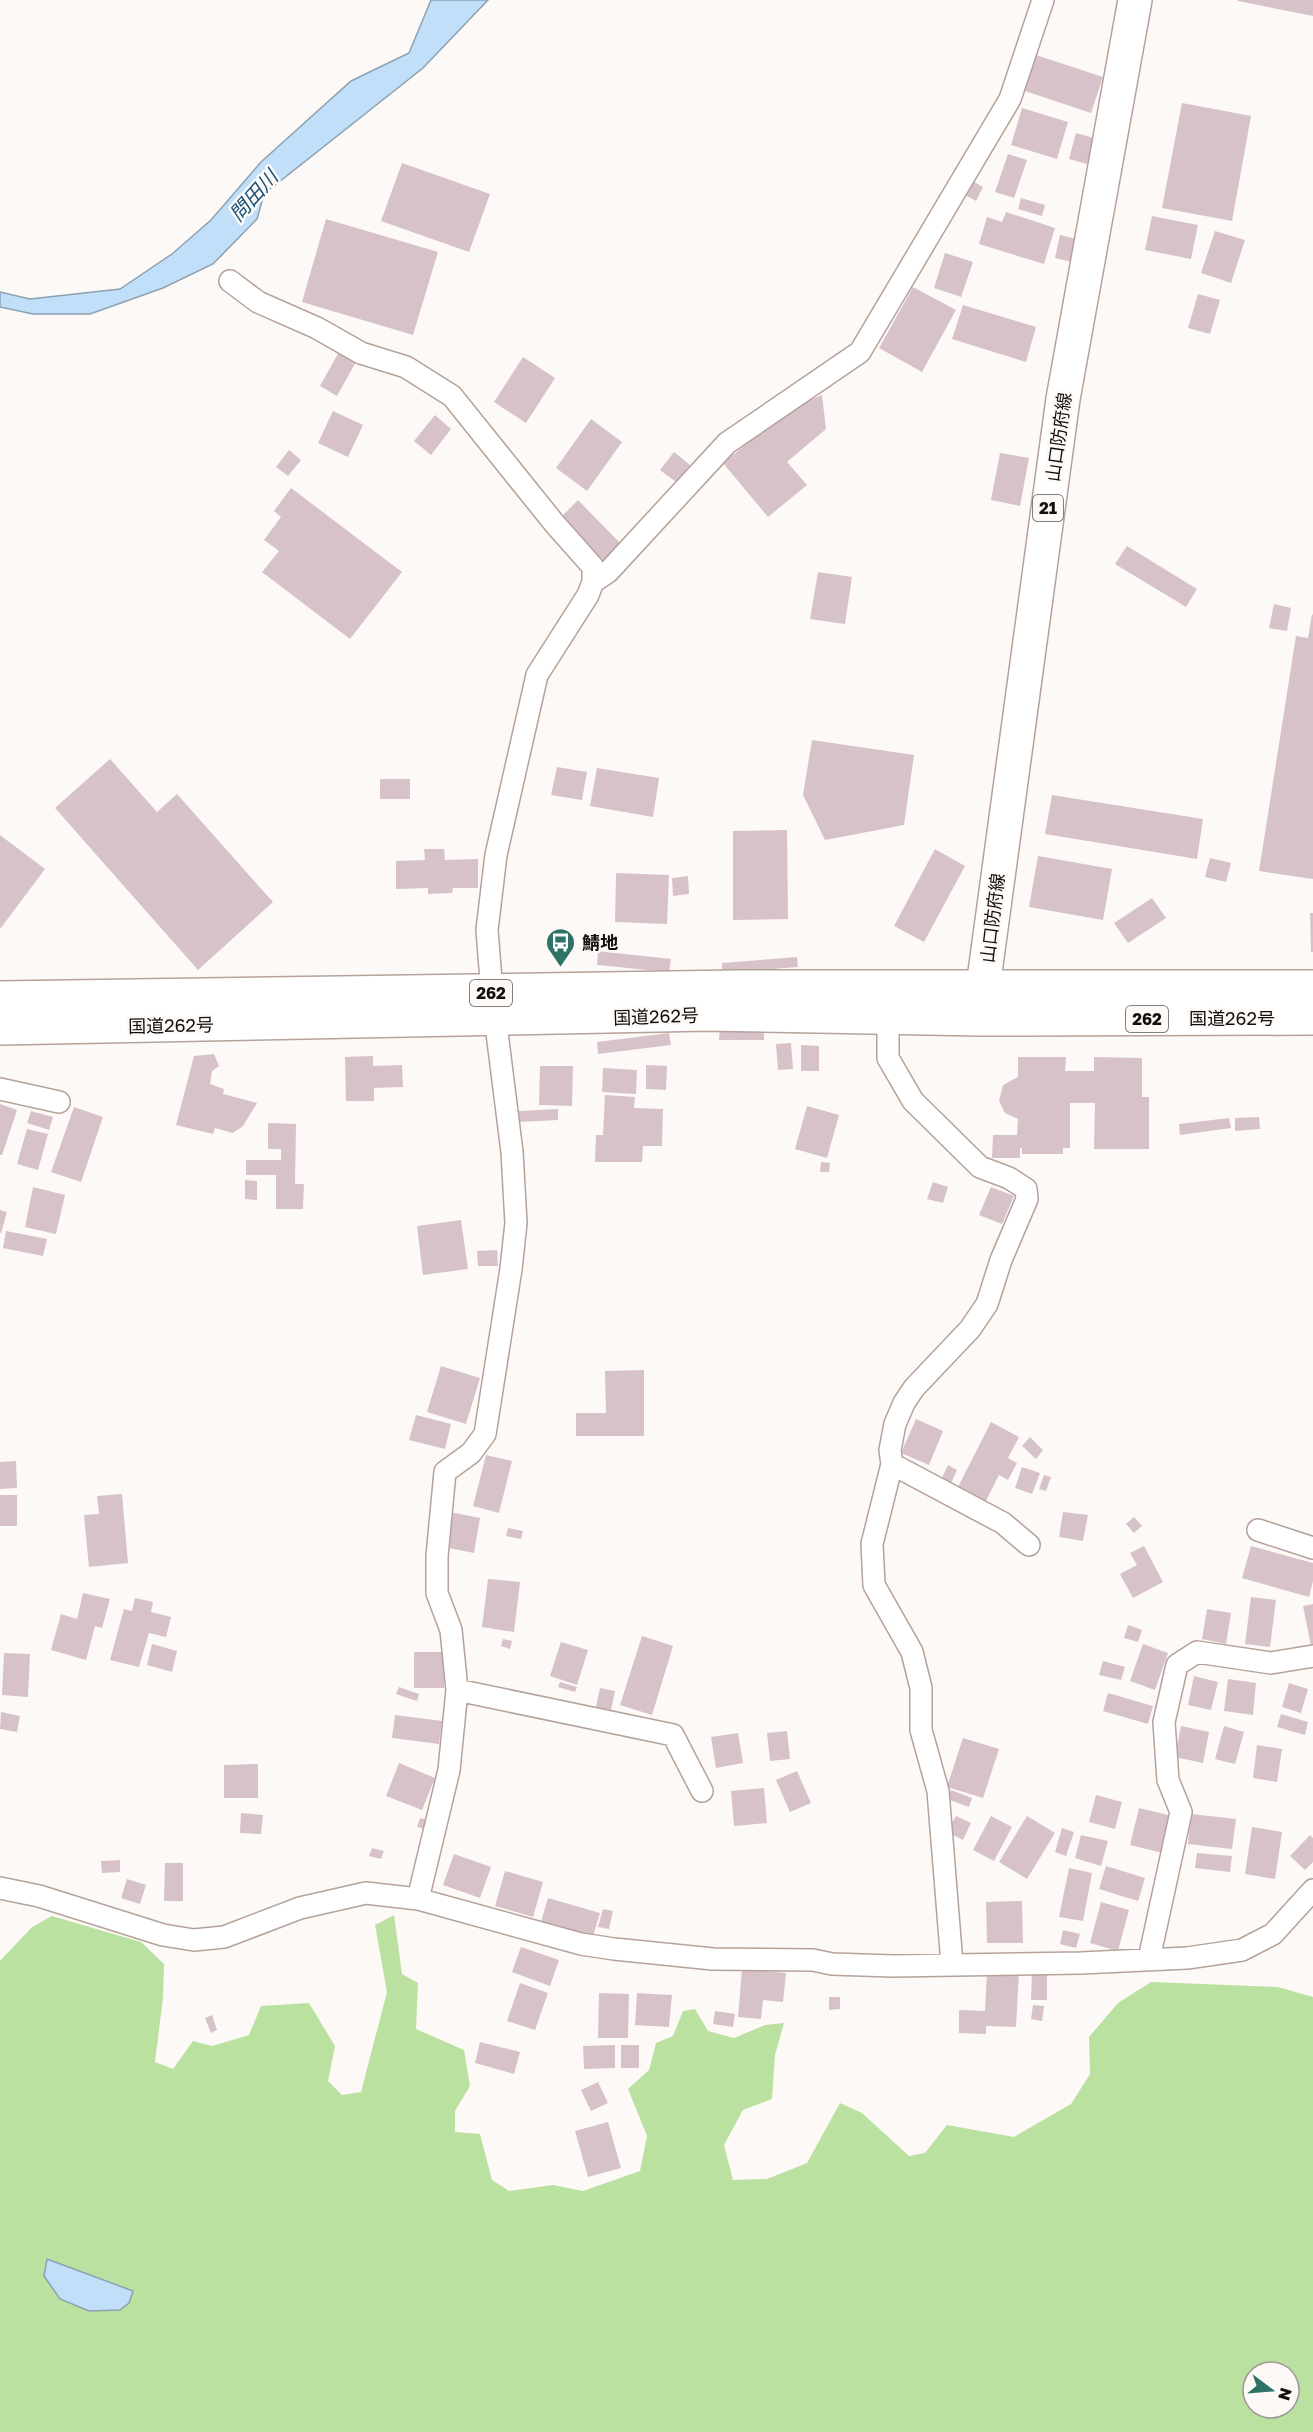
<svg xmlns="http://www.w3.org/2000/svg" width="1313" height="2432" font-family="'Golos Text','Noto Sans JP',sans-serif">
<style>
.green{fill:#bbe1a1;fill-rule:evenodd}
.water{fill:#c1dff8;stroke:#8da1b1;stroke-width:1.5}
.building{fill:#d7c2c9}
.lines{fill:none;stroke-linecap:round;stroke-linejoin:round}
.street-casing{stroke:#b5a299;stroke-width:24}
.primary-casing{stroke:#b5a299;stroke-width:36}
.highway-casing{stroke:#b5a299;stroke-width:36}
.street{stroke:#fff;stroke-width:21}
.primary{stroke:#fff;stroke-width:33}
.highway{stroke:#fff;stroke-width:33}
.labels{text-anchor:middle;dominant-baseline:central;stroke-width:5;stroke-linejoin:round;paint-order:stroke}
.shield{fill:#fdf9f7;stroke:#5b5552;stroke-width:1.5}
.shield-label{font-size:16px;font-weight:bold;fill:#150f0b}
.street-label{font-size:18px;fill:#150f0b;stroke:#fdf9f7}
.poi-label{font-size:18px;font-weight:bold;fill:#150f0b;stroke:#fdf9f7;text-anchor:start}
.water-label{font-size:20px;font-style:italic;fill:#17527a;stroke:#fdf9f7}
</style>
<rect width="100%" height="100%" fill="#fdf9f7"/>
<path class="green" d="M394,1915L402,1974L418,1983L416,2029L464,2050L470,2086L455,2111V2132L480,2134L492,2180L509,2191L553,2185L583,2191L640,2171L647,2136L628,2089L649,2070L656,2043L673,2036L683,2011L695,2009L708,2031L734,2038L765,2025L784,2023L775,2055L772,2099L743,2110L724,2145L733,2180L767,2179L807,2163L840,2103L862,2113L909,2156L925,2153L947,2125L1014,2137L1071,2104L1090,2074L1089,2037L1118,2003L1151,1982L1278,1987L1313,1997V2432H0V1961L32,1927L52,1916L141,1942L164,1964L163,1998L155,2062L173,2069L193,2041L212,2046L249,2035L261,2006L309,2003L335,2046L328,2081L342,2095L361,2092L387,1992L375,1925ZM1253,2372H1289V2408H1253Z"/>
<path class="water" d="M431,0H488L423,68L264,194L257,219L213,264L163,288L90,314H33L0,307V292L30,299L120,289L172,254L211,220L261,162L351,81L409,53Z
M47,2259L133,2291L129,2303L120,2310L89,2311L60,2299L44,2276Z"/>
<path class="building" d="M1238,0H1313V16L1238,1Z
M1033,54L1103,77L1091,113L1022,90Z
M1182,103L1251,116L1232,221L1162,208Z
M1022,108L1068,122L1057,159L1011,145Z
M1076,133L1094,138L1087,164L1069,159Z
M1008,154L1027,160L1014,198L995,192Z
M402,163L490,194L469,252L381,221Z
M971,180L983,187L976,201L963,194Z
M1021,198L1045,205L1042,216L1018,209Z
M1006,212L1055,228L1044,264L979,244L987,217L1002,222Z
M1152,216L1198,225L1191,259L1145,250Z
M326,219L438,252L413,335L302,302Z
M1215,231L1245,240L1231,283L1201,273Z
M1060,235L1077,239L1072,262L1055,258Z
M945,253L973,262L961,297L934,288Z
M913,287L956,310L922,372L879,348Z
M1198,294L1220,300L1210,334L1188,328Z
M963,305L1036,327L1026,362L952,339Z
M340,350L357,360L337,396L320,386Z
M523,357L555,378L526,423L494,402Z
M822,395L826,429L787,462L807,485L768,517L723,463L790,409Z
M333,411L363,425L348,457L318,443Z
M435,415L451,429L431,455L414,441Z
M591,419L622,442L587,491L556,468Z
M289,450L301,460L288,476L276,467Z
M674,452L690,465L676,482L660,470Z
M1000,453L1029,458L1020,506L991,500Z
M291,488L402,572L350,639L262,572L279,551L264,540L281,517L274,511Z
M578,500L620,543L603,560L560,518Z
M1127,546L1197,589L1186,607L1115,564Z
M818,572L852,577L845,624L810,619Z
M1274,604L1291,608L1287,631L1269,628Z
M1312,614L1313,615V879L1259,871L1296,636L1308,638Z
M812,740L914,755L904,825L825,840L803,795Z
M110,759L157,812L177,794L273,902L198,970L55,808Z
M557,767L587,772L582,800L551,795Z
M597,768L659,778L653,817L590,806Z
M380,779H410V799H380Z
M1052,795L1203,819L1197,859L1045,834Z
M787,830L788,919L733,920V831Z
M0,835L45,869L0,929Z
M424,849H444L445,860L478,859V888H453L452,893L428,894V888L396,889V861L425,860Z
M935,849L965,866L924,942L894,926Z
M1038,856L1112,869L1103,920L1029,907Z
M1210,858L1231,863L1226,882L1205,877Z
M616,873L669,875L667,924L615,922Z
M688,876L689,894L673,896L672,878Z
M1152,898L1166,918L1128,943L1114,923Z
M1310,913H1313V952H1311Z
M598,951L671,959L669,972L597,965Z
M797,957L798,967L722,973V963Z
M720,1027L764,1028V1040H719Z
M669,1033L671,1045L598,1054L597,1042Z
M791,1043L793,1069L778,1070L776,1044Z
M801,1045L819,1046V1071H801Z
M214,1054L219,1066L212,1071L210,1084L224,1089L223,1094L257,1103L243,1126L233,1133L215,1128L213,1134L176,1125L194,1056Z
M373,1056V1066L402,1065L403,1087L374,1088V1101H346L345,1057Z
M1018,1057H1066L1065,1071H1094V1057L1142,1058V1097H1149V1149H1094L1095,1103H1070V1148H1063V1154H1022V1148H1020V1158H992L993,1135H1017L1018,1119L1005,1113L999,1101L1003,1085L1018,1077Z
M646,1065L667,1066L666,1090L646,1089Z
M540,1066H573L572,1106L539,1105Z
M603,1068L637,1070L636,1094L602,1092Z
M605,1095L635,1097L634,1108L663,1109L662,1146H643L642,1162H595L596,1135H603Z
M0,1104L17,1110L2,1155H0Z
M807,1106L839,1115L827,1158L795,1149Z
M74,1107L103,1117L81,1182L51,1172Z
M558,1109V1120L519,1122V1111Z
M31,1111L53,1117L49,1130L27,1123Z
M1259,1117L1260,1129L1235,1131V1118Z
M1229,1118L1231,1128L1180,1135L1179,1124Z
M268,1123L296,1124L295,1184H304L303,1209H276V1175H246V1160H281V1149H268Z
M27,1129L48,1134L38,1170L17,1164Z
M821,1162L830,1163L829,1172H820Z
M245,1180L257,1181V1200L245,1199Z
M933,1182L948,1187L943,1203L927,1199Z
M33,1187L65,1195L56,1234L25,1227Z
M991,1187L1014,1196L1002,1224L979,1215Z
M0,1210L7,1212L1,1233H0Z
M461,1220L468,1269L423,1275L417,1226Z
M6,1231L47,1239L43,1256L3,1248Z
M497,1250L498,1266H478L477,1251Z
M441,1366L480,1378L466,1424L427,1412Z
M644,1370V1436H576V1413H606L605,1371Z
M416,1415L451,1424L445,1449L409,1440Z
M916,1419L943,1431L929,1465L901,1453Z
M991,1422L1019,1437L1008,1458L1017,1463L1008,1480L999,1475L986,1501L958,1487Z
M1030,1437L1043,1450L1036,1459L1022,1446Z
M486,1455L512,1461L499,1513L473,1506Z
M16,1461L17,1488L0,1489V1462Z
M948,1465L957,1470L951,1483L942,1478Z
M1022,1467L1040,1473L1032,1494L1015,1488Z
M1044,1475L1051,1477L1046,1491L1039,1489Z
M122,1494L128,1563L89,1567L84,1515L99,1514L97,1496Z
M0,1495H17V1526H0Z
M450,1512L480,1518L474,1553L444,1547Z
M1063,1512L1088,1515L1083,1541L1059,1537Z
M1134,1517L1142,1526L1134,1533L1126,1524Z
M508,1528L523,1531L521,1539L506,1536Z
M1144,1546L1163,1582L1133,1598L1120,1574L1137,1565L1130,1553Z
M1251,1546L1313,1563V1581L1309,1597L1242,1578Z
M488,1579L520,1582L514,1632L482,1627Z
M83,1593L110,1599L102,1628L95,1626L86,1660L51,1650L61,1614L77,1619Z
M1251,1597L1276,1600L1270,1647L1245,1644Z
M135,1598L153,1602L151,1612L171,1617L166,1637L149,1633L139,1667L110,1660L124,1609L132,1611Z
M1313,1604V1651H1312L1303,1606Z
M1207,1609L1231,1613L1226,1644L1202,1639Z
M1128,1625L1142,1630L1138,1642L1124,1638Z
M642,1636L673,1646L652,1715L620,1705Z
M503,1639L512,1641L510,1649L501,1646Z
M561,1642L588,1650L577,1685L550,1676Z
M152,1644L177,1651L172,1672L147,1665Z
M1143,1644L1168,1653L1155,1690L1130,1681Z
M414,1652H444V1688H414Z
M4,1653L30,1654L28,1697L2,1695Z
M1103,1661L1125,1667L1121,1680L1099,1675Z
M1194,1676L1218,1682L1211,1710L1188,1705Z
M1228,1679L1256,1683L1253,1715L1224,1711Z
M560,1682L577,1687L575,1692L558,1687Z
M1289,1683L1308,1689L1301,1713L1282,1707Z
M399,1687L419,1694L417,1701L396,1694Z
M600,1688L615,1691L611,1710L596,1707Z
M1108,1693L1153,1706L1148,1724L1103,1711Z
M1,1712L20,1716L17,1732L0,1729Z
M1281,1714L1308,1722L1305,1735L1277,1727Z
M395,1715L442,1721L439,1744L392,1738Z
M1181,1726L1209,1732L1203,1763L1175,1757Z
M1224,1726L1244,1732L1235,1764L1215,1759Z
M787,1731L790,1759L770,1761L767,1733Z
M738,1733L743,1763L716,1768L711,1737Z
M963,1738L999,1749L983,1798L947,1787Z
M1257,1745L1282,1749L1277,1782L1253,1778Z
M399,1763L435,1778L422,1810L386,1796Z
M258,1764V1798H224V1765Z
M797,1771L811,1803L790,1812L776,1780Z
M764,1788L767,1823L734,1826L731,1791Z
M951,1790L972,1798L969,1807L947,1799Z
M1096,1795L1122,1802L1115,1829L1089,1822Z
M1139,1808L1172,1816L1163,1853L1130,1845Z
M241,1813L263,1815L261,1834L240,1833Z
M1191,1814L1236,1819L1232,1849L1188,1844Z
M956,1816L971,1823L963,1840L947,1832Z
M991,1816L1012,1827L994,1861L973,1850Z
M1027,1816L1055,1833L1027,1879L999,1862Z
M420,1818L428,1820L425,1829L417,1827Z
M1252,1827L1282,1832L1275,1879L1245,1874Z
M1062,1828L1074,1832L1066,1856L1055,1852Z
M1081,1835L1108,1841L1101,1866L1075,1858Z
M1310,1835L1313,1838V1862L1305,1870L1290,1856Z
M372,1848L384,1851L381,1859L369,1856Z
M1197,1853L1232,1856L1230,1872L1195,1868Z
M454,1854L491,1867L480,1898L443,1885Z
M120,1860V1872L102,1873L101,1861Z
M165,1863H183V1901H164Z
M1106,1866L1145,1878L1138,1901L1099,1889Z
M1069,1868L1092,1873L1083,1921L1059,1917Z
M505,1871L543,1882L533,1917L495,1906Z
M127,1879L146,1885L140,1904L121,1898Z
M548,1898L600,1913L593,1936L541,1922Z
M1022,1901L1023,1943H987L986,1902Z
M1101,1902L1129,1910L1118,1951L1090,1943Z
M603,1909L613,1911L609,1929L598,1927Z
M1063,1930L1080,1934L1076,1948L1060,1944Z
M521,1947L559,1960L550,1986L512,1972Z
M742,1969L786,1973L783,2002L763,2000L761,2019L738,2017Z
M987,1971L1019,1972L1016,2027L986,2026V2034L959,2033V2010L985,2011Z
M1032,1972H1047V2000H1031Z
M520,1983L548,1993L535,2030L507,2021Z
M599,1993L629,1994L628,2038H598Z
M637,1993L672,1995L669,2027L635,2025Z
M829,1997H840V2009L829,2010Z
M1033,2005L1044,2006L1042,2021L1031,2019Z
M715,2011L735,2014L733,2027L713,2024Z
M212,2015L217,2030L211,2033L205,2018Z
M480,2042L520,2052L514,2074L475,2063Z
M615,2045V2068L584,2069L583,2046Z
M621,2045H639V2068H621Z
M598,2082L608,2103L591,2111L581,2090Z
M608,2122L621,2168L588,2177L575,2131Z"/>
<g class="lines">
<defs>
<path id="street" d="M230,281L258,302L317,328L361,353L406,367L452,396L554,523L593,567V582L588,595L537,675L496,855L487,930L492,993L512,1152L516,1223L511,1269L485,1434L471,1453L445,1472L437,1556V1593L451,1630L457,1690L449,1770L418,1899
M593,582L608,572L727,443L860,352L1010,99L1043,0
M888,1016V1058L913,1101L980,1167L1009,1178L1026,1189L1027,1199L1001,1260L987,1304L970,1329L914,1388L904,1403L895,1424L890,1450L892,1464L872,1544L874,1585L912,1652L921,1688V1730L938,1791L952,1964
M0,1089L59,1102
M892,1464L1003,1523L1029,1545
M1258,1530L1313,1548
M457,1690L673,1735L702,1791
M0,1888L39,1896L163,1935L194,1940L224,1937L300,1908L366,1893L418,1899L581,1944L614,1949L713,1959L813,1960L832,1964L893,1966L1081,1963L1187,1958L1242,1950L1273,1934L1313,1890
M1149,1959L1181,1812L1168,1780L1164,1722L1177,1665L1197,1652L1271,1663L1313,1656"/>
<path id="primary" d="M982,1014L983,987L1063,399L1135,0"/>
<path id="highway" d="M0,998L736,987H1313
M0,1028L707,1014L982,1019L1313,1018"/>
</defs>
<use href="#street" class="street-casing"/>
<use href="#primary" class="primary-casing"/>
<use href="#highway" class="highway-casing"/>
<use href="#street" class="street"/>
<use href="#primary" class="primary"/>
<use href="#highway" class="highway"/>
</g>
<defs>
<symbol id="bus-pin" viewBox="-11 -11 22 30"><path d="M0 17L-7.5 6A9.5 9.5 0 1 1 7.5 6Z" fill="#2d7368" stroke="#fdf9f7"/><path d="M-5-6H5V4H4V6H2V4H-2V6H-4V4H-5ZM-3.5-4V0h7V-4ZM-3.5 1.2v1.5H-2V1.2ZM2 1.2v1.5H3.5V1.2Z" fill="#fff"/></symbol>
</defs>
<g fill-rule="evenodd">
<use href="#bus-pin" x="544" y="926" width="33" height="45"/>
</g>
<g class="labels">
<g class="shield">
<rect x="1033" y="495" width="30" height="26" rx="4.5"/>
<rect x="470" y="980" width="42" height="26" rx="4.5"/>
<rect x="1126" y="1006" width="42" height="26" rx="4.5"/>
</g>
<g class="shield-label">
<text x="1048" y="508">21</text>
<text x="491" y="993">262</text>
<text x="1147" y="1019">262</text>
</g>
<g class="street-label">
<text transform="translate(1058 437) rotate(-82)">山口防府線</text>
<text transform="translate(992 918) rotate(-83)">山口防府線</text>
<text transform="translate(656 1016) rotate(-2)">国道262号</text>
<text x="1232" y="1018">国道262号</text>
<text transform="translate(171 1025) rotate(-1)">国道262号</text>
</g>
<g class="poi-label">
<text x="582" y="942">鯖地</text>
</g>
<g class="water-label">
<text transform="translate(253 195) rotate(-48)">問田川</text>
</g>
</g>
<g transform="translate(1271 2390) rotate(106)"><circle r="28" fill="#fdf9f7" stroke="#a09b99" stroke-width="1.5"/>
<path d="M0-4.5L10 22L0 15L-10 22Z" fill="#2d7368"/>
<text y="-9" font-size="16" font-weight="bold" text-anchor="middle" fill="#150f0b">N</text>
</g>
</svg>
